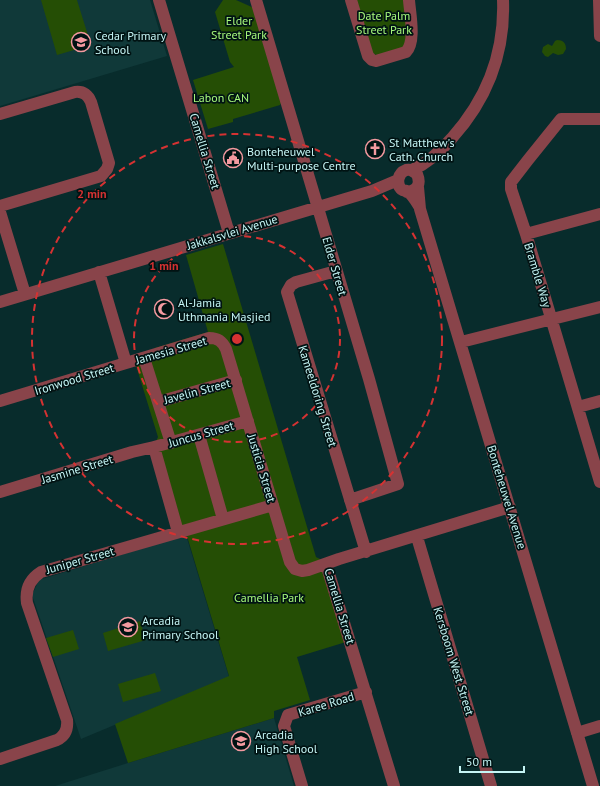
<svg xmlns="http://www.w3.org/2000/svg" width="600" height="786" font-family="'PT Sans',sans-serif">
<style>
.built{fill:#103939}
.green{fill:#254e05}
.lines{fill:none;stroke-linecap:round;stroke-linejoin:round}
.minor{stroke:#89444a;stroke-width:12}
.ring{fill:none;stroke:#d53232;stroke-width:2;stroke-dasharray:7 5}
.labels{text-anchor:middle;dominant-baseline:central;stroke-width:3.5;stroke-linejoin:round;paint-order:stroke}
.park-label{font-size:12px;fill:#a7f97c;stroke:#001313}
.poi-label{font-size:12px;fill:#c5f5f5;stroke:#001313;text-anchor:start}
.street-label{font-size:12px;fill:#c5f5f5;stroke:#001313}
.centre{fill:#d53232;stroke:#001313;stroke-width:2}
.ring-label{font-size:12px;text-anchor:middle;font-weight:bold;fill:#d53232;stroke:#001313;stroke-width:3.5;stroke-linejoin:round;paint-order:stroke}
</style>
<rect width="100%" height="100%" fill="#082c2c"/>
<path class="built" d="M0,0H150L167,56L0,106Z
M186,535L229,677L81,739L32,595L39,580Z
M274,718L294,786H55L128,763Z"/>
<path class="green" d="M41,0H77L91,45L57,55Z
M223,0H236L254,8L282,101L280,105L233,119V122L208,129L193,80L234,67L230,62L215,12Z
M355,0H405L407,40L405,47L379,56L372,53Z
M557,40C563,40 566,43 566,49L563,54L558,55L553,53L548,57L545,56L542,52L543,47L548,44L552,46L555,41Z
M223,244L316,557L328,563L346,642L297,657L310,700L274,711V718L128,763L115,724L229,676L187,536L177,528L153,448L158,437L134,359L156,353L155,348L208,332L186,255Z
M140,621L146,640L108,651L103,633Z
M73,630L79,649L53,657L46,638Z
M155,673L161,691L123,702L118,684Z"/>
<g class="lines">
<path class="minor" d="M159,0L229,233
M256,0L369,379L398,484L350,500
M351,0L368,56L372,60L376,61L406,52C416,42 410,14 409,0
M599,0L600,36
M0,114L75,92C83,91 88,95 91,102L109,163L107,169L101,176L0,206
M600,119H561L528,160L511,182V189L526,234L600,482
M412,170C428,163 441,151 452,138C487,99 505,52 503,0
M418,187L420,209L593,786
M407,192C418,190 421,184 417,174C413,171 411,169 406,170C398,173 396,183 401,189C404,191 403,190 407,191C412,194 416,201 419,206
M0,212L25,294
M526,234L600,214
M336,271L296,282L291,285L287,292L366,552
M0,302L372,191L398,180
M461,342L600,307
M144,358L171,443
M126,363L209,338C218,338 222,341 226,349L290,562L295,569L302,571L308,570L339,559L510,507
M0,401L126,363L99,272
M158,402L236,380
M578,407L600,401
M199,435L223,519
M154,447L178,532
M0,492L132,452L154,447L248,421
M417,537L491,786
M326,564L394,786
M577,733L600,726
M0,759L57,740C65,736 68,729 67,720L27,603C25,589 30,579 41,572L273,505
M302,786L284,726L288,715L366,692"/>
</g>
<g class="ring">
<circle cx="237" cy="339" r="103"/>
<circle cx="237" cy="339" r="205"/>
</g>
<defs>
<symbol id="school-ring" viewBox="-11 -11 22 22"><circle r="9.5" fill="#001313" stroke="#f49aa0" stroke-width="1.5"/><path d="M0-5L7-2L0 1L-7-2ZM-4 1L0 2.5L4 1V4Q0 6-4 4Z" fill="#f49aa0"/></symbol>
<symbol id="church-ring" viewBox="-11 -11 22 22"><circle r="9.5" fill="#001313" stroke="#f49aa0" stroke-width="1.5"/><path d="M-1.2-6h2.4v3.5h3.3v2.4h-3.3V6h-2.4V-.1h-3.3v-2.4h3.3Z" fill="#f49aa0"/></symbol>
<symbol id="civic-ring" viewBox="-11 -11 22 22"><circle r="9.5" fill="#001313" stroke="#f49aa0" stroke-width="1.5"/><path d="M-.6-6.5H3V-4.5H.6V-3L4-1V1h2V6H-6V1h2V-1L-.6-3ZM-1.2 2.5V6h2.4V2.5Z" fill="#f49aa0"/></symbol>
<symbol id="mosque-ring" viewBox="-11 -11 22 22"><circle r="9.5" fill="#001313" stroke="#f49aa0" stroke-width="1.5"/><path d="M3.5-4.9A6 6 0 1 0 3.5 4.9A5 5 0 1 1 3.5-4.9Z" fill="#f49aa0"/></symbol>
</defs>
<g fill-rule="evenodd">
<use href="#school-ring" x="70" y="31" width="22" height="22"/>
<use href="#church-ring" x="364" y="138" width="22" height="22"/>
<use href="#civic-ring" x="222" y="147" width="22" height="22"/>
<use href="#mosque-ring" x="153" y="298" width="22" height="22"/>
<use href="#school-ring" x="117" y="616" width="22" height="22"/>
<use href="#school-ring" x="230" y="730" width="22" height="22"/>
</g>
<g class="labels">
<g class="park-label">
<text x="384" y="15">Date Palm<tspan x="384" dy="14">Street Park</tspan></text>
<text x="239" y="20">Elder<tspan x="239" dy="14">Street Park</tspan></text>
<text x="221" y="97">Labon CAN</text>
<text x="269" y="597">Camellia Park</text>
</g>
<g class="poi-label">
<text x="95" y="35">Cedar Primary<tspan x="95" dy="14">School</tspan></text>
<text x="389" y="142">St Matthew's<tspan x="389" dy="14">Cath. Church</tspan></text>
<text x="247" y="151">Bonteheuwel<tspan x="247" dy="14">Multi-purpose Centre</tspan></text>
<text x="178" y="302">Al-Jamia<tspan x="178" dy="14">Uthmania Masjied</tspan></text>
<text x="142" y="620">Arcadia<tspan x="142" dy="14">Primary School</tspan></text>
<text x="255" y="734">Arcadia<tspan x="255" dy="14">High School</tspan></text>
</g>
<g class="street-label">
<text transform="translate(205 151) rotate(73)">Camellia Street</text>
<text transform="translate(232 232) rotate(-17)">Jakkalsvlei Avenue</text>
<text transform="translate(335 266) rotate(74)">Elder Street</text>
<text transform="translate(538 275) rotate(73)">Bramble Way</text>
<text transform="translate(171 350) rotate(-16)">Jamesia Street</text>
<text transform="translate(74 379) rotate(-17)">Ironwood Street</text>
<text transform="translate(197 391) rotate(-15)">Javelin Street</text>
<text transform="translate(318 396) rotate(73)">Kameeldoring Street</text>
<text transform="translate(201 434) rotate(-16)">Juncus Street</text>
<text transform="translate(262 468) rotate(73)">Justicia Street</text>
<text transform="translate(77 469) rotate(-17)">Jasmine Street</text>
<text transform="translate(507 497) rotate(73)">Bonteheuwel Avenue</text>
<text transform="translate(80 560) rotate(-16)">Juniper Street</text>
<text transform="translate(340 606) rotate(73)">Camellia Street</text>
<text transform="translate(454 661) rotate(73)">Kersboom West Street</text>
<text transform="translate(326 704) rotate(-17)">Karee Road</text>
</g>
</g>
<circle cx="237" cy="339" r="6" class="centre"/>
<g class="ring-label">
<text x="92" y="198">2 min</text>
<text x="164" y="270">1 min</text>
</g>
<path d="M460 766v6h64v-6" fill="none" stroke="#c5f5f5" stroke-width="2"/>
<text x="466" y="766" font-size="12" fill="#c5f5f5" stroke="#001313" stroke-width="3" paint-order="stroke">50 m</text>
</svg>
